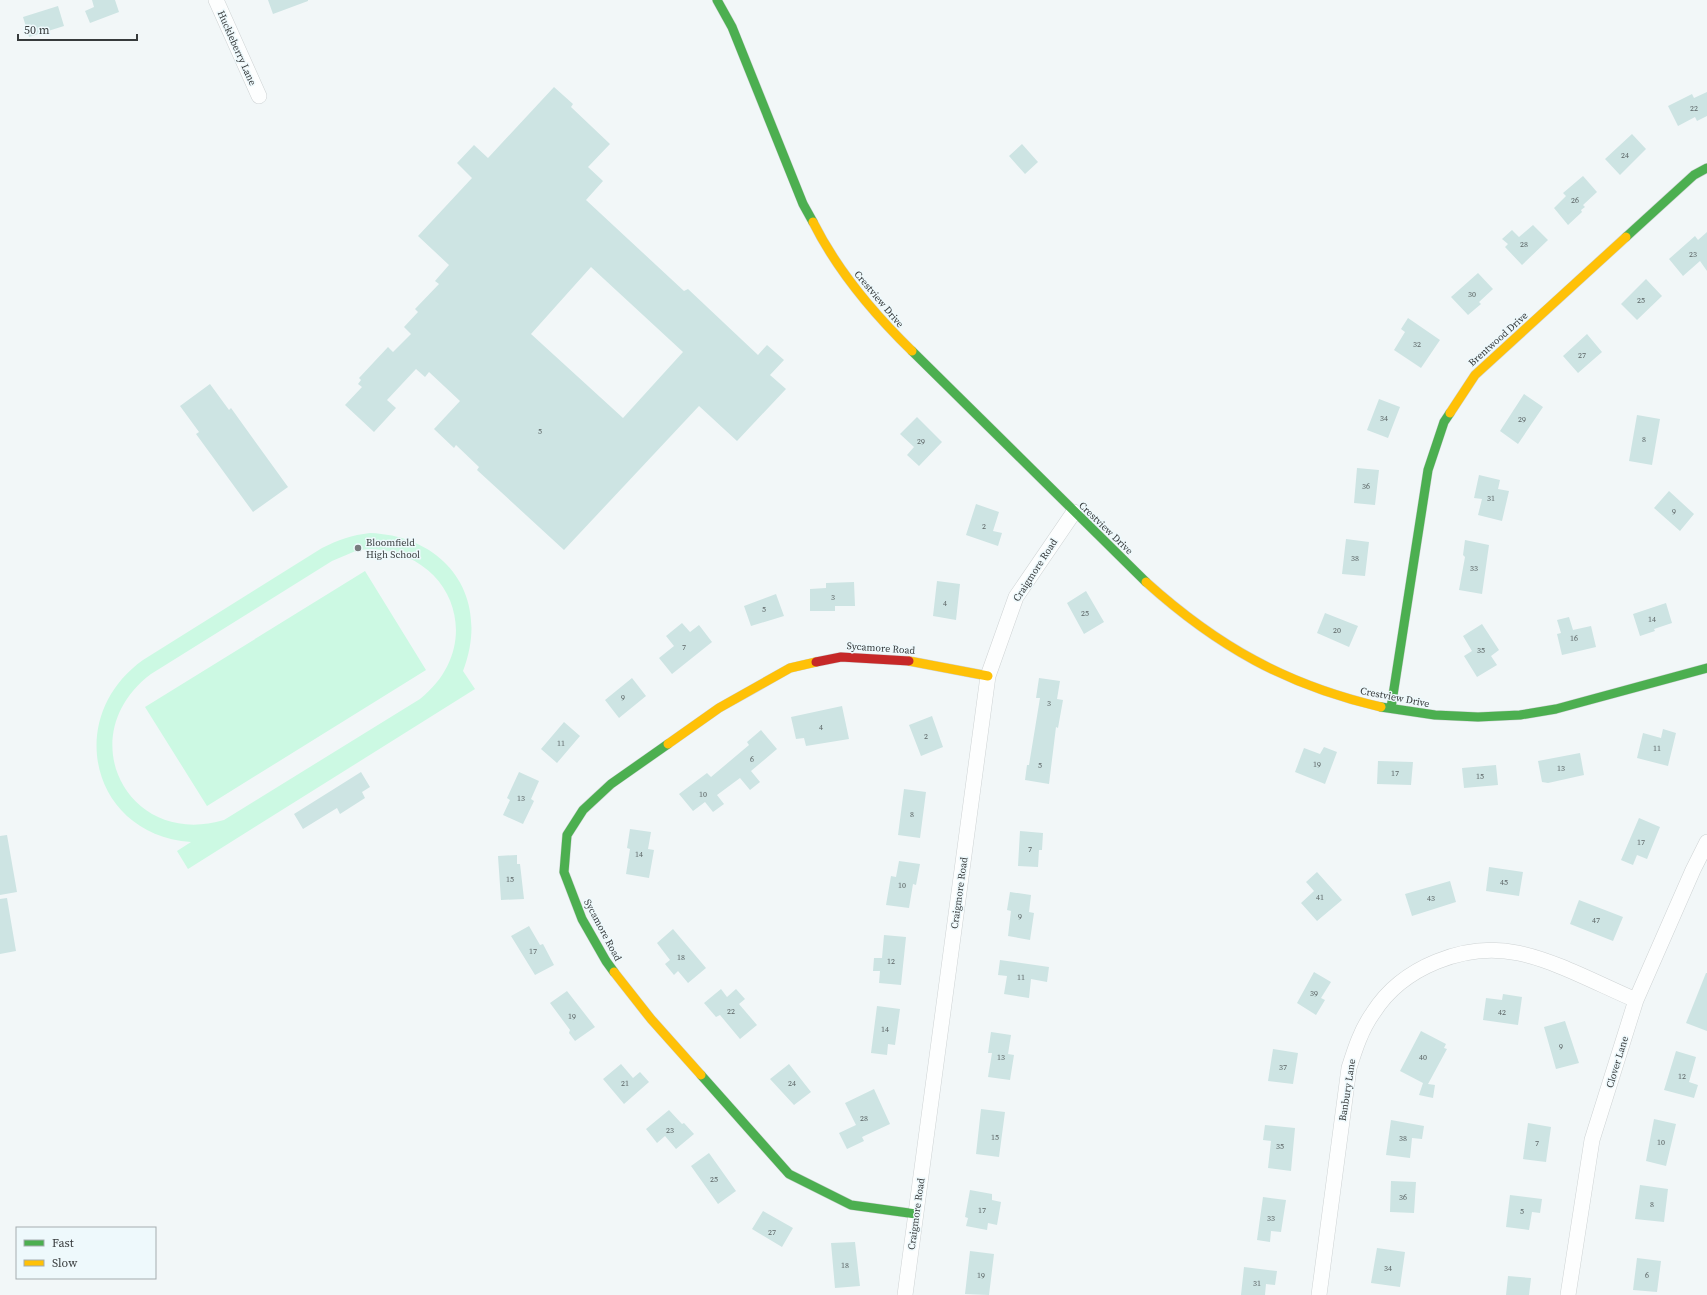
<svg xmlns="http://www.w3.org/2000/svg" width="1707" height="1295" font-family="'Source Serif 4',serif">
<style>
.green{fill:#ccf9e3;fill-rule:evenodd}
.building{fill:#cde4e3;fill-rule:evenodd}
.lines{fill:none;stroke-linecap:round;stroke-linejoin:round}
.street-casing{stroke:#ced3d4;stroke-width:16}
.fast-casing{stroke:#ced3d4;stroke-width:10}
.slow-casing{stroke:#ced3d4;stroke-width:10}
.jam-casing{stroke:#ced3d4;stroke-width:10}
.street{stroke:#fdfefe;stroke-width:15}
.fast{stroke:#4caf50;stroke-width:9}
.slow{stroke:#ffc107;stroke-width:9}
.jam{stroke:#c62828;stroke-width:9}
.poi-dot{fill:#787d7e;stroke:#eef9fc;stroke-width:1.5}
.labels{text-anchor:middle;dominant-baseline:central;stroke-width:3;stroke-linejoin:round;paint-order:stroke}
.number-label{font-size:8px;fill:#5c6566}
.street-label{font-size:10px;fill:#373b3c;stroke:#eef9fc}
.poi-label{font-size:10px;fill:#373b3c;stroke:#eef9fc;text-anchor:start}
</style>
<rect width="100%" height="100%" fill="#f2f7f8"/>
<path class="green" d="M370,533C447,536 491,598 463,671L475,689L188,869L177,851L191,842C91,835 63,717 143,660L322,548C338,540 352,535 370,533ZM372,549C456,554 486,647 420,699L224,820C127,849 70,735 151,674L332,561L358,550Z
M365,571L426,670L207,806L145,707Z"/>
<path class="building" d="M92,0H115L119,12L90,23L85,11L94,7Z
M268,0H308V1L273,14Z
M58,6L64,26L29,37L23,17Z
M554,87L573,104L571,107L610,144L588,167L603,181L586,200L684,291L688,289L758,355L767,345L784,360L770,375L786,389L737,441L699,406L564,550L477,470L479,467L456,445L454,448L434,429L460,401L429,372L425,377L416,369L387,400L396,408L374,432L345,405L362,387L358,384L361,380L359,378L388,347L393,352L411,334L404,327L418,312L415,309L439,284L435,281L449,265L418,236L472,178L457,163L474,145L488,158ZM591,267L683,352L623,418L531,334Z
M1707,92V116L1697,121L1695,117L1678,126L1668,106L1692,94L1694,98Z
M1632,134L1646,149L1620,175L1605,159Z
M1022,144L1038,162L1025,174L1009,156Z
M1583,176L1597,192L1583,205L1585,207L1581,210L1582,212L1568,225L1554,208L1566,196L1563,193Z
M1533,225L1548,240L1522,265L1505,247L1508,244L1502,239L1512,230L1519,237Z
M1707,232V271L1700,261L1683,276L1669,259L1695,236L1698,240Z
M1478,273L1493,289L1479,302L1481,304L1468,315L1451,297Z
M1646,279L1662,296L1637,320L1621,304Z
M1408,318L1440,340L1421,368L1394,350L1405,332L1401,329Z
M1587,334L1602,352L1578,373L1563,356Z
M210,384L229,410L231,408L288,487L253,512L196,434L199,432L180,406Z
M1524,394L1543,407L1518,444L1500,431Z
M1379,399L1400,407L1388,438L1367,430Z
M1637,415L1660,419L1652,465L1629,461Z
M917,417L942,442L919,466L907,455L914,447L900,434Z
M1357,468L1379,470L1375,505L1354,503Z
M1479,475L1500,480L1498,489L1509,491L1502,521L1478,515L1482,499L1474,498Z
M1669,491L1694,514L1680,531L1654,508Z
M976,504L999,512L993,531L1002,533L998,546L966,535Z
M1346,539L1369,542L1365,576L1342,574Z
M1465,540L1489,545L1482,594L1459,590L1465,557L1463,555Z
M937,581L960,584L956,620L933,616Z
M854,582L855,606H835V611H810V589L826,588V583Z
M1086,591L1104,622L1084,634L1067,603Z
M776,594L784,616L751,626L744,606Z
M1666,603L1672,623L1654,629L1655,631L1640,636L1633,614Z
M1325,613L1358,626L1349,647L1317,633Z
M1569,617L1573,630L1591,626L1596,647L1562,655L1557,634L1561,633L1557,620Z
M682,623L690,632L699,625L712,642L672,674L659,658L674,646L666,636Z
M1482,624L1499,650L1491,656L1497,665L1477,677L1464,656L1472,651L1463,636Z
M632,678L646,696L619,718L605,700Z
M1039,678L1060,681L1057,699L1063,700L1058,728L1056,727L1049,784L1025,780L1027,765H1029L1040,698H1036Z
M842,706L849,739L806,746L804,738L796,739L791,717Z
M932,716L943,747L921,756L909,725Z
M564,722L580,736L557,763L541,749Z
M1663,729L1676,733L1668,766L1637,758L1643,733L1661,738Z
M761,730L777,749L751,771L760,782L750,790L740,778L717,795L724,804L713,812L705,802L693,811L679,794L707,773L711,777L749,745L747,742Z
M1324,747L1337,752L1325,784L1295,772L1304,748L1320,754Z
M1580,753L1584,775L1548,783L1542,782L1538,761Z
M1378,761L1413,762L1411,785L1377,784Z
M1496,765L1498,785L1464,788L1462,768Z
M361,772L370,787L362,792L365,798L340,814L337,808L303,829L294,814Z
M519,772L539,781L531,799L534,801L523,824L503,815L510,800L507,798Z
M904,789L926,792L920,838L898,835Z
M1639,818L1660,827L1647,859L1637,855L1633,865L1621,860Z
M630,829L651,832L648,849L654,850L649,878L626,874L630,849L627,848Z
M1020,831L1043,833L1042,850H1039L1038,867L1018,866Z
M7,835L17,892L0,895V836Z
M517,855V864H520L524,899L501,900L498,856Z
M899,861L920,864L916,885L913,884L909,908L886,905L891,876L896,877Z
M1489,867L1523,872L1519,896L1486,891Z
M1317,872L1342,900L1317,921L1301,903L1314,891L1306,882Z
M1450,881L1456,902L1412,916L1405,894Z
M1010,892L1031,895L1029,912L1034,913L1030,940L1008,936L1011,911L1007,910Z
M7,898L16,951L0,954V899Z
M1579,900L1623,917L1613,941L1570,924Z
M529,926L540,945L543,944L554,965L535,975L511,936Z
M673,929L706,968L688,983L678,971L674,975L665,964L670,960L657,943Z
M884,935L906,937L901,985L879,983L880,971H873L874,958H882Z
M1000,960L1049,967L1047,982L1031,979L1029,998L1004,994L1007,976L998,975Z
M1314,972L1331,982L1321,998L1325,1000L1316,1015L1297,1003Z
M1706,973H1707V1031L1686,1023Z
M721,989L727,997L736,989L745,999L739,1004L757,1025L740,1039L720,1015L716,1017L704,1003Z
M567,991L595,1027L575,1041L569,1033L570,1030L550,1003Z
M1503,994L1522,997L1518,1025L1483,1020L1486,998L1502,1000Z
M877,1006L900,1009L895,1045L888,1044L887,1055L871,1053Z
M1565,1021L1579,1063L1556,1069L1544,1027Z
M1421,1031L1446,1044L1444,1048L1447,1049L1428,1084L1435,1085L1433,1098L1419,1095L1423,1083L1400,1071Z
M991,1032L1011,1035L1008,1054L1014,1055L1010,1080L988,1077L992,1053H988Z
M1273,1049L1298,1053L1293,1084L1268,1081Z
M1676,1051L1696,1057L1689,1082L1698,1085L1694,1098L1664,1090Z
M621,1064L633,1078L640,1072L649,1082L624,1104L603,1079Z
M789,1064L811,1092L794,1105L770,1079Z
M874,1089L890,1124L862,1137L864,1141L847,1149L839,1133L856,1125L845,1103Z
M981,1109L1005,1112L999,1157L976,1154Z
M669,1110L682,1124L684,1123L694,1134L676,1149L665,1136L657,1143L646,1129Z
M1654,1119L1676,1124L1666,1166L1646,1161Z
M1391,1120L1424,1126L1422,1139L1412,1138L1410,1158L1386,1155Z
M1528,1123L1551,1127L1546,1162L1523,1159Z
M1265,1125L1295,1128L1291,1171L1268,1168L1271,1141L1263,1140Z
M709,1153L736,1191L718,1204L691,1166Z
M1391,1181L1416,1182L1414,1213L1390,1212Z
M1640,1185L1668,1189L1664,1222L1635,1219Z
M970,1190L992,1194V1200L1001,1202L997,1225L988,1223L987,1230L966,1226L968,1218L965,1217Z
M1510,1195L1542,1199L1540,1213L1532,1212L1529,1230L1506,1227Z
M1263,1197L1286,1200L1281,1232L1271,1231L1270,1242L1257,1240Z
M763,1211L793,1228L782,1247L752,1229Z
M855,1242L860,1286L835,1288L831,1243Z
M1377,1248L1405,1252L1400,1287L1371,1283Z
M970,1251L994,1254L989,1295L965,1294Z
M1637,1258L1661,1261L1657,1292L1633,1290Z
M1244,1267L1277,1271L1275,1285L1266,1284L1265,1295H1241Z
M1508,1276L1531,1278L1529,1295H1506Z"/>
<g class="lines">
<defs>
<path id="street" d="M216,0L259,96
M905,1295L988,676L1016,597L1074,512
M1319,1295L1349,1068C1355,1049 1361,1030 1373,1013C1402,967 1465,942 1518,953C1557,961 1600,985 1636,1000
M1568,1295L1592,1140L1636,1000L1693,870L1707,842"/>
<path id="fast" d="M717,0L732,27L803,204L813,222
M1626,237L1694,175L1707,168
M912,351L1146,582
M1381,707L1435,715L1478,717L1520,715L1556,709L1707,668
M1391,708L1428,470L1444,422L1450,413
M614,972L606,961L582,919L564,872L567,835L583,810L611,784L668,744
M701,1075L789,1174L851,1205L916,1214"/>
<path id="slow" d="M813,222C837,270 874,314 912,351
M1450,413L1475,375L1626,237
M1146,582C1217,646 1286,685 1381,707
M909,661L988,676
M668,744L719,708L790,668L816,662
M614,972L651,1019L701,1075"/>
<path id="jam" d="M816,662L841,657L909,661"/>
</defs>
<use href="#street" class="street-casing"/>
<use href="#fast" class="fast-casing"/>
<use href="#slow" class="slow-casing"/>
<use href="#jam" class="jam-casing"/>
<use href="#street" class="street"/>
<use href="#fast" class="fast"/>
<use href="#slow" class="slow"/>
<use href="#jam" class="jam"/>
</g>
<circle class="poi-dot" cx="358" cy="548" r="4"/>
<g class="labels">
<g class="number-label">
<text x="1694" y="108">22</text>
<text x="1625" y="155">24</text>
<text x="1575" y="200">26</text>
<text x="1524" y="244">28</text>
<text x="1693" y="254">23</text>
<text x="1472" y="294">30</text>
<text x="1641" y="300">25</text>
<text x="1417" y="344">32</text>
<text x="1582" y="355">27</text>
<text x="1384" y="418">34</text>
<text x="1522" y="419">29</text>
<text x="540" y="431">5</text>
<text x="1644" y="439">8</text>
<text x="921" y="441">29</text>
<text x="1366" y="486">36</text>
<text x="1491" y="498">31</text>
<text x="1674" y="511">9</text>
<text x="984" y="526">2</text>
<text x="1355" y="558">38</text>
<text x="1474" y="568">33</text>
<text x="833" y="597">3</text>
<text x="945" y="603">4</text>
<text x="764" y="609">5</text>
<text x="1085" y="613">25</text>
<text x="1652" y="619">14</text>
<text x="1337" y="630">20</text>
<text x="1574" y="638">16</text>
<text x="684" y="647">7</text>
<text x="1481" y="650">35</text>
<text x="623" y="697">9</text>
<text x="1049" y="703">3</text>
<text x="821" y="727">4</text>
<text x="926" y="736">2</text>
<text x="561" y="743">11</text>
<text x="1657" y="748">11</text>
<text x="752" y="759">6</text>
<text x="1317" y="764">19</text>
<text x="1040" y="765">5</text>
<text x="1561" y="768">13</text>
<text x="1395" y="773">17</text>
<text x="1480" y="776">15</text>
<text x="703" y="794">10</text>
<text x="521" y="798">13</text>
<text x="912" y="814">8</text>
<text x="1641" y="842">17</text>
<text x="1030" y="849">7</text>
<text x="639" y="854">14</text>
<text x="510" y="879">15</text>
<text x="1504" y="882">45</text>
<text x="902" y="885">10</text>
<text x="1320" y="897">41</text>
<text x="1431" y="898">43</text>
<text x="1020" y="916">9</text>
<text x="1596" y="920">47</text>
<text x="533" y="951">17</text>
<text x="681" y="957">18</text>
<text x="891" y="961">12</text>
<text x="1021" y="977">11</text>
<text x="1314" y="993">39</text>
<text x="731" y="1011">22</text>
<text x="1502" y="1012">42</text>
<text x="572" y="1016">19</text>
<text x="885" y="1029">14</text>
<text x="1561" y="1046">9</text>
<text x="1001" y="1057">13</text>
<text x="1423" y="1057">40</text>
<text x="1283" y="1067">37</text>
<text x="1682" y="1076">12</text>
<text x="625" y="1083">21</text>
<text x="792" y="1083">24</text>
<text x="864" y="1118">28</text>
<text x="670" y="1130">23</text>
<text x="995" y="1137">15</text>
<text x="1403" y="1138">38</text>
<text x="1661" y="1142">10</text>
<text x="1537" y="1143">7</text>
<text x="1280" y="1146">35</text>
<text x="714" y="1179">25</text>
<text x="1403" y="1197">36</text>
<text x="1652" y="1204">8</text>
<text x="982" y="1210">17</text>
<text x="1522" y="1211">5</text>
<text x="1271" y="1218">33</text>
<text x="772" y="1232">27</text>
<text x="845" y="1265">18</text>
<text x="1388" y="1268">34</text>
<text x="981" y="1275">19</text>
<text x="1647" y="1275">6</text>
<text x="1257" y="1283">31</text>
</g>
<g class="street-label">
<text transform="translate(237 48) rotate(66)">Huckleberry Lane</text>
<text transform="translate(879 299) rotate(50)">Crestview Drive</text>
<text transform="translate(1498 339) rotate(-42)">Brentwood Drive</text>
<text transform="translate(1106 528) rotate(44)">Crestview Drive</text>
<text transform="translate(1035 570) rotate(-57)">Craigmore Road</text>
<text transform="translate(881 648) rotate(4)">Sycamore Road</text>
<text transform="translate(1395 697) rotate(11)">Crestview Drive</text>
<text transform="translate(959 893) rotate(-82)">Craigmore Road</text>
<text transform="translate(603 930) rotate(62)">Sycamore Road</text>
<text transform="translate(1617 1062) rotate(-73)">Clover Lane</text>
<text transform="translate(1347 1090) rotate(-81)">Banbury Lane</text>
<text transform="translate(916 1214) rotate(-82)">Craigmore Road</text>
</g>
<g class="poi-label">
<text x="366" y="542">Bloomfield<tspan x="366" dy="12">High School</tspan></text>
</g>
</g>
<rect x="16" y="1227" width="140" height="52" fill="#eef9fc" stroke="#a5adaf"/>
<rect x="24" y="1240" width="20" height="6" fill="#4caf50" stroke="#a5adaf"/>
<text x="52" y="1247" font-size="12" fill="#373b3c">Fast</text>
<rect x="24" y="1260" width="20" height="6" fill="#ffc107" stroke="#a5adaf"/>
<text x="52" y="1267" font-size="12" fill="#373b3c">Slow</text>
<path d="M18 34v6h119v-6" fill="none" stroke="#373b3c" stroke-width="2"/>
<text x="24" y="34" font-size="12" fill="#373b3c" stroke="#eef9fc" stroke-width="3" paint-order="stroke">50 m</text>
</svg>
